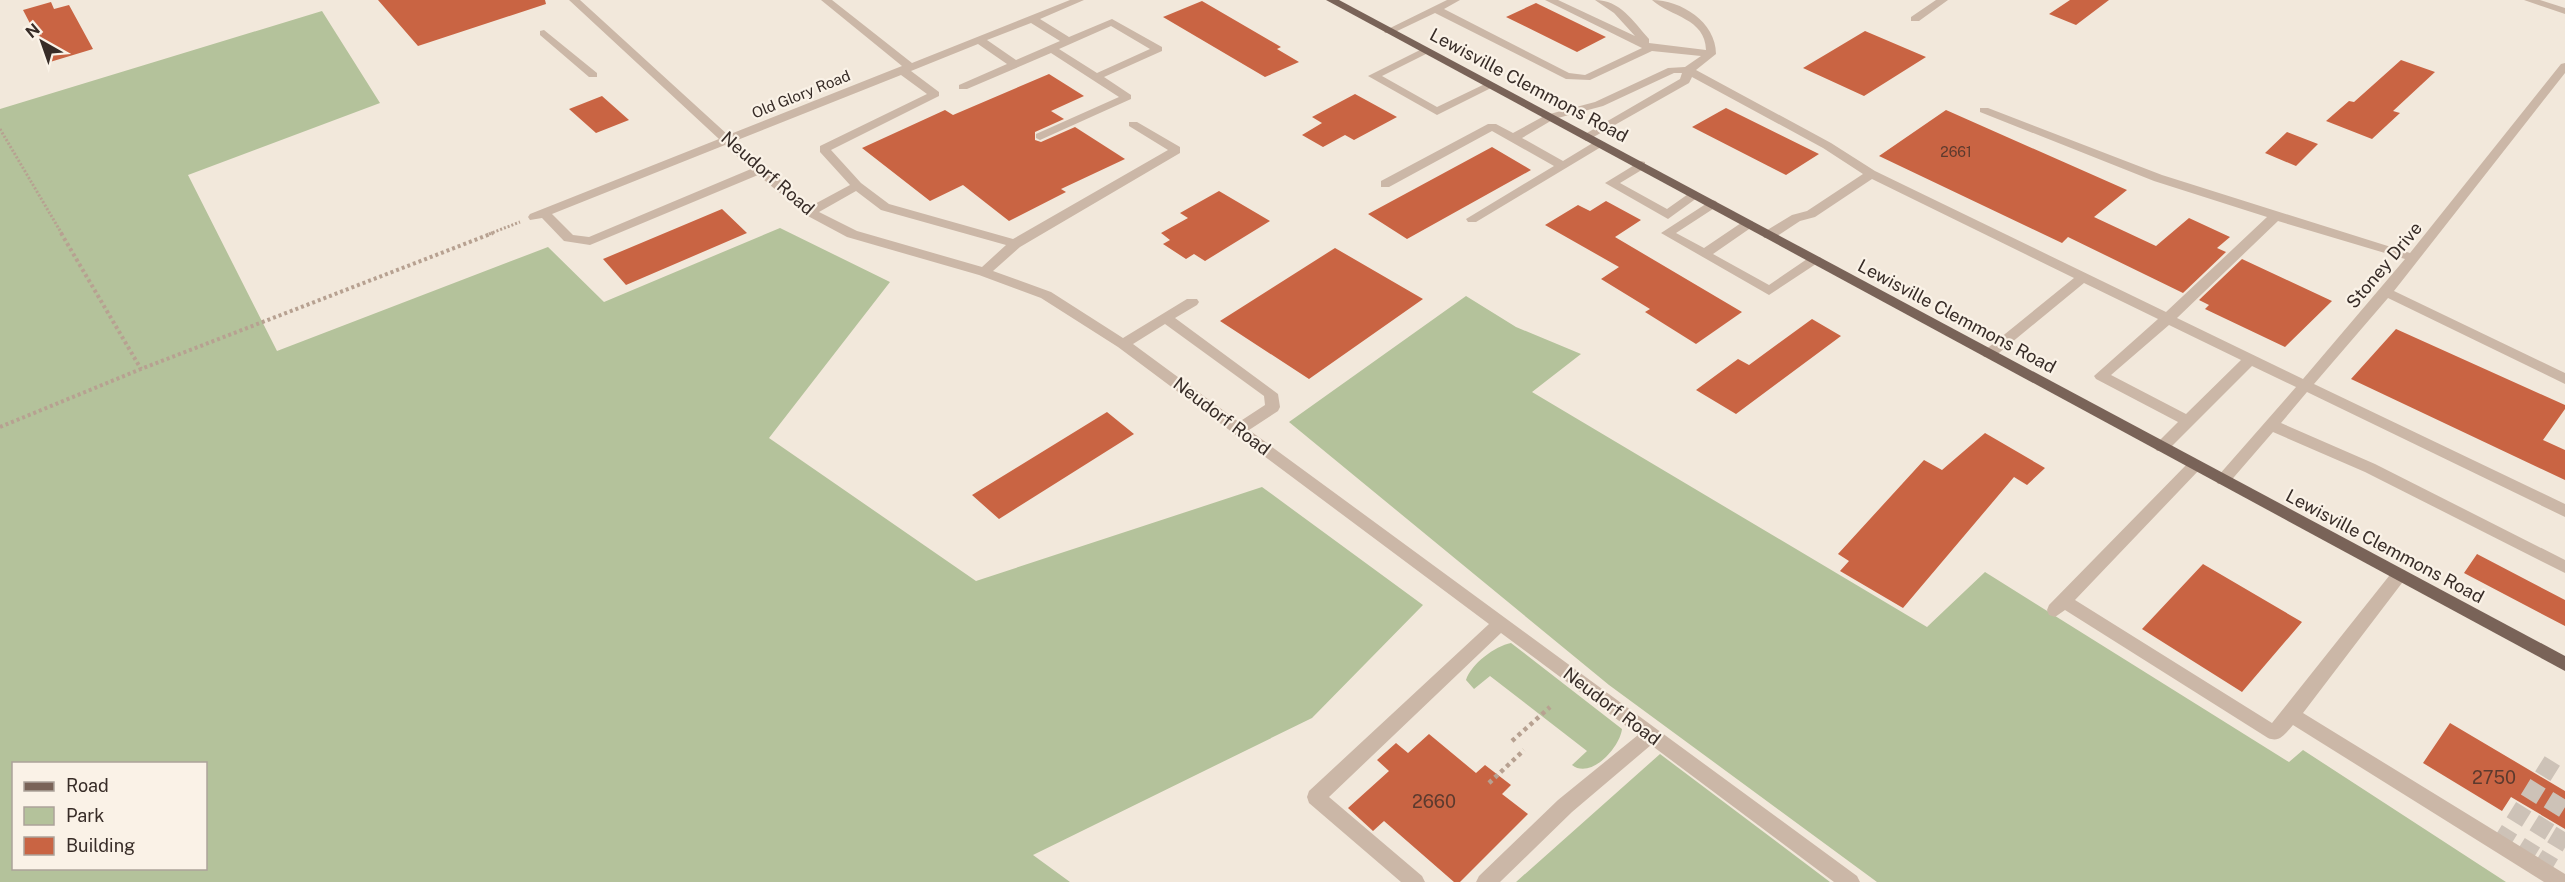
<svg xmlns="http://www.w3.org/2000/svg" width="2565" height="882" font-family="'Public Sans',sans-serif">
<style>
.green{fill:#b4c29b;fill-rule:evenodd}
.building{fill:#c96443}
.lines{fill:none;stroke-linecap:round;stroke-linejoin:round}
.minor-tunnel{stroke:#cdc2b7;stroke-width:18;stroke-dasharray:18 9;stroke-linecap:butt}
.path-far2{stroke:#b7a191;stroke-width:3;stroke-dasharray:2 2;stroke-linecap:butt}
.path-far1{stroke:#b7a191;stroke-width:4;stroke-dasharray:3 3;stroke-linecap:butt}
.path{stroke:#b7a191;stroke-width:4.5;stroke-dasharray:4 4;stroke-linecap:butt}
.minor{fill:#cbb7a7;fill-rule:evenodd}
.major{fill:#796358;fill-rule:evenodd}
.labels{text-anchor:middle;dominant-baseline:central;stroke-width:4.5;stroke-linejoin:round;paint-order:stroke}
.far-number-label{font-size:14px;fill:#5c3a2e}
.far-street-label{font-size:15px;fill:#372c27;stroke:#faf2e7}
.street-label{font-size:18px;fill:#372c27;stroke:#faf2e7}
.near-number-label{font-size:18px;fill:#5c3a2e}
</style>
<rect width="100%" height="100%" fill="#f2e8db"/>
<path class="green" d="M322,11L380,103L188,175L277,351L548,247L604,302L780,228L890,282L769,438L976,581L1262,487L1423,605L1312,718L1033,855L1070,882H0V109ZM14,764H206V868H14Z
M1466,296L1516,327L1581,354L1532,392L1927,627L1985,572L2289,762L2303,750L2506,882H1877L1609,685L1289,422Z
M1511,643L1622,729C1620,747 1591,780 1572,765L1587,751L1490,676L1474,689L1466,680C1471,664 1495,646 1511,643Z
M1660,754L1830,882H1516Z"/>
<path class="building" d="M378,0H545L546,4L418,46Z
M2070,0H2109L2076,25L2049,14Z
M1202,1L1281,47L1277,49L1299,62L1265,77L1163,17Z
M51,2L54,9L69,5L93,49L50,62L23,10Z
M1536,3L1606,37L1577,52L1506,17Z
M1865,31L1926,57L1864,96L1803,68Z
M2401,60L2435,72L2393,111L2400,113L2372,139L2326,121L2349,101L2354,102Z
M1049,74L1084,96L1051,111L1064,119L1035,132V140L1041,142L1075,127L1125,159L1061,189L1066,192L1009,221L963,185L930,201L862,148L945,110L953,115Z
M1355,94L1397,117L1354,140L1345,135L1323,147L1302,135L1322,123L1312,117Z
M602,96L629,120L596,133L569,109Z
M1726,108L1819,154L1786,175L1692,127Z
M1946,110L2127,190L2094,217L2156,246L2189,218L2230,237L2217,248L2226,252L2183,293L2068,237L2062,243L1879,156Z
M2287,132L2318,144L2296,166L2265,153Z
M1492,147L1531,170L1407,239L1368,214Z
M1219,191L1270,221L1205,261L1194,254L1186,259L1163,244L1170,240L1161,233L1188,218L1180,213Z
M1606,201L1641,220L1615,237L1742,312L1696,344L1645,312L1650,309L1601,279L1619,267L1545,225L1578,205L1590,211Z
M722,209L747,233L626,285L603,259Z
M1335,248L1423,299L1309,379L1220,321Z
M2242,259L2332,301L2285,347L2205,309L2209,305L2199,300Z
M1812,319L1841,336L1736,414L1696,390L1738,359L1749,365Z
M2396,329L2565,405V409L2543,440L2565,450V480L2351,379Z
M1107,412L1134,434L999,519L972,495Z
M1985,433L2045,468L2027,485L2014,477L1903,608L1840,571L1849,561L1838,554L1924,460L1942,470Z
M2477,554L2565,600V626L2464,573Z
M2203,564L2302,622L2242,692L2142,629Z
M2450,723L2565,791V829L2511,797L2502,811L2423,763Z
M1429,734L1476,773L1485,765L1511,785L1502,794L1528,814L1460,882H1454L1384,821L1373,831L1348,808L1389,771L1377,760L1396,743L1408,753Z"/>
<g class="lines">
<path class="minor-tunnel" d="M2500,845L2556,755
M2523,858L2565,790
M2541,870L2565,830"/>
<path class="path-far2" d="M0,129L62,234
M489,234L520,222"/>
<path class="path-far1" d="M61,233L141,369
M0,427L141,369L493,233"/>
<path class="path" d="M1512,741L1550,707
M1489,783L1524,750"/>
<path class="minor" d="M569,0H580L728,135L902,66L821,0H832L912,63L1070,0H1084L1040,19L1069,37L1112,19L1162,47V51L1104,77L1131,95V99L1040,140L1036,138V134L1119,97L1051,53L967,89H959V85L1007,64L978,44L911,71L939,92V96L831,150L861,183L889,204L1013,239L1168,150L1129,126V122H1137L1180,147V153L1020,247L993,271L1051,292L1123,338L1187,299H1197L1199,302L1197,305L1175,318L1278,394L1280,407L1278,411L1249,430L1857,876L1860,882H1834L1651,745L1572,812L1500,882H1476L1479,876L1558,800L1638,735L1501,633L1329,797L1422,876L1425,882H1401L1309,803L1307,797L1309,791L1489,624L1118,347L1041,298L979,275L847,237L806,215L758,175L590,245L564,241L542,218L530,220L528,217L530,214L719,139ZM1031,23L1060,41L1016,60L987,40ZM1111,26L1150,49L1097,73L1059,49ZM901,75L927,94L820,146V152L850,185L811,206L735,141ZM725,145L751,169L589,237L573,235L552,214ZM856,191L881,210L1006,245L982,267L857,231L819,212ZM1165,324L1264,396L1265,405L1239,422L1133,344Z
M1447,0H1460L1444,9L1569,73L1585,75L1642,48L1545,0H1558L1635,36L1614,13L1595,0C1620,0 1633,21 1649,39V43L1706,50C1705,18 1671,17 1652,0C1681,0 1716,22 1716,54L1696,70L1831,143L1875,171L2166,312L2267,217L2154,181L1980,112V108H1988L2162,175L2410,253L2561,64L2565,63V73L2394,291L2565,373V384L2388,298L2314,384L2565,504V517L2307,392L2281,423L2375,464L2565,560V573L2365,472L2273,432L2228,484H2218L2215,480L2218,476L2296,387L2252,366L2167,451H2157L2154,447L2157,443L2178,422L2096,379L2094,376L2158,319L2084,283L1994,357H1984L1982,354L1984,351L2074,278L1872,179L1815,217L1800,221L1774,238H1764L1763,235L1764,232L1792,215L1807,211L1863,174L1823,148L1692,77L1689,83L1590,139L1586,141L1580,137L1680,79L1682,73H1674L1603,106L1554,119L1522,138L1563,161L1596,141L1600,140L1606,144L1476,222H1468L1466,219L1554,166L1492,131L1389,187H1381V181L1488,124H1496L1513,133L1546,115L1595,102L1668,68L1685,67L1701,56L1652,51L1590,80L1566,79L1435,13L1393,33H1385L1384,31ZM2278,221L2405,259L2303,379L2177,318ZM2169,325L2241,360L2186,414L2111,375Z
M1936,0H1948L1919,21H1911V17Z
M2524,0H2540L2565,8V14Z
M544,30L597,73V77H589L540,35V31Z
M1426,47L1431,50L1430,52L1382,76L1437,107L1487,83L1491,82L1497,85L1437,115L1368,76Z
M1641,161L1645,162V168L1620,183L1667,209L1691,192L1695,191L1701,195L1668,219L1605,183Z
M1712,200L1716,201L1718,204L1716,207L1676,233L1704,248L1744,221H1752L1754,224L1752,227L1713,254L1769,285L1810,257H1820L1822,260L1769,295L1661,233Z
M2195,460L2200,461L2203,465L2200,469L2075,600L2272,723L2393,571L2399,569L2405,571L2407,575L2405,579L2303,713L2565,874V882H2544L2293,725C2285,734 2280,743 2268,738L2065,610L2055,617L2049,615L2047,610L2049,605L2190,461Z"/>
<path class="major" d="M1326,0H1339L2565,656V671Z"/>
</g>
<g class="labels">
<g class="far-number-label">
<text x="1956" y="152">2661</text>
</g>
<g class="far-street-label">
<text transform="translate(801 94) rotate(-22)">Old Glory Road</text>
</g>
<g class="street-label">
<text transform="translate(1529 85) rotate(28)">Lewisville Clemmons Road</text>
<text transform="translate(768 173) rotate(41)">Neudorf Road</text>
<text transform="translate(2384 265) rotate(-50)">Stoney Drive</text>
<text transform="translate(1957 316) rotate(28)">Lewisville Clemmons Road</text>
<text transform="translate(1222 416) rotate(37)">Neudorf Road</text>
<text transform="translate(2385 546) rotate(28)">Lewisville Clemmons Road</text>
<text transform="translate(1612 706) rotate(37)">Neudorf Road</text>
</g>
<g class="near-number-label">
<text x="2494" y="777">2750</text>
<text x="1434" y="801">2660</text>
</g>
</g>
<rect x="12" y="762" width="195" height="108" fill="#faf2e7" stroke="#aca39a" stroke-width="1.5"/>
<rect x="24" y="782" width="30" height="9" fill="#796358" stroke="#aca39a" stroke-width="1.5"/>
<text x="66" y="792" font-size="18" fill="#372c27">Road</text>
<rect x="24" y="807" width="30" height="18" fill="#b4c29b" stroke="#aca39a" stroke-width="1.5"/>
<text x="66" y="822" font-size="18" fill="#372c27">Park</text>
<rect x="24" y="837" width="30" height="18" fill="#c96443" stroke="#aca39a" stroke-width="1.5"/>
<text x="66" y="852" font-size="18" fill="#372c27">Building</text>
<g transform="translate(42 42) rotate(320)" stroke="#faf2e7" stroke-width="4.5" paint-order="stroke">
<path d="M0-4.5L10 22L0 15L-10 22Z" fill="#372c27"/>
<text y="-9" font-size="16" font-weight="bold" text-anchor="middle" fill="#372c27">N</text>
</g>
</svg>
